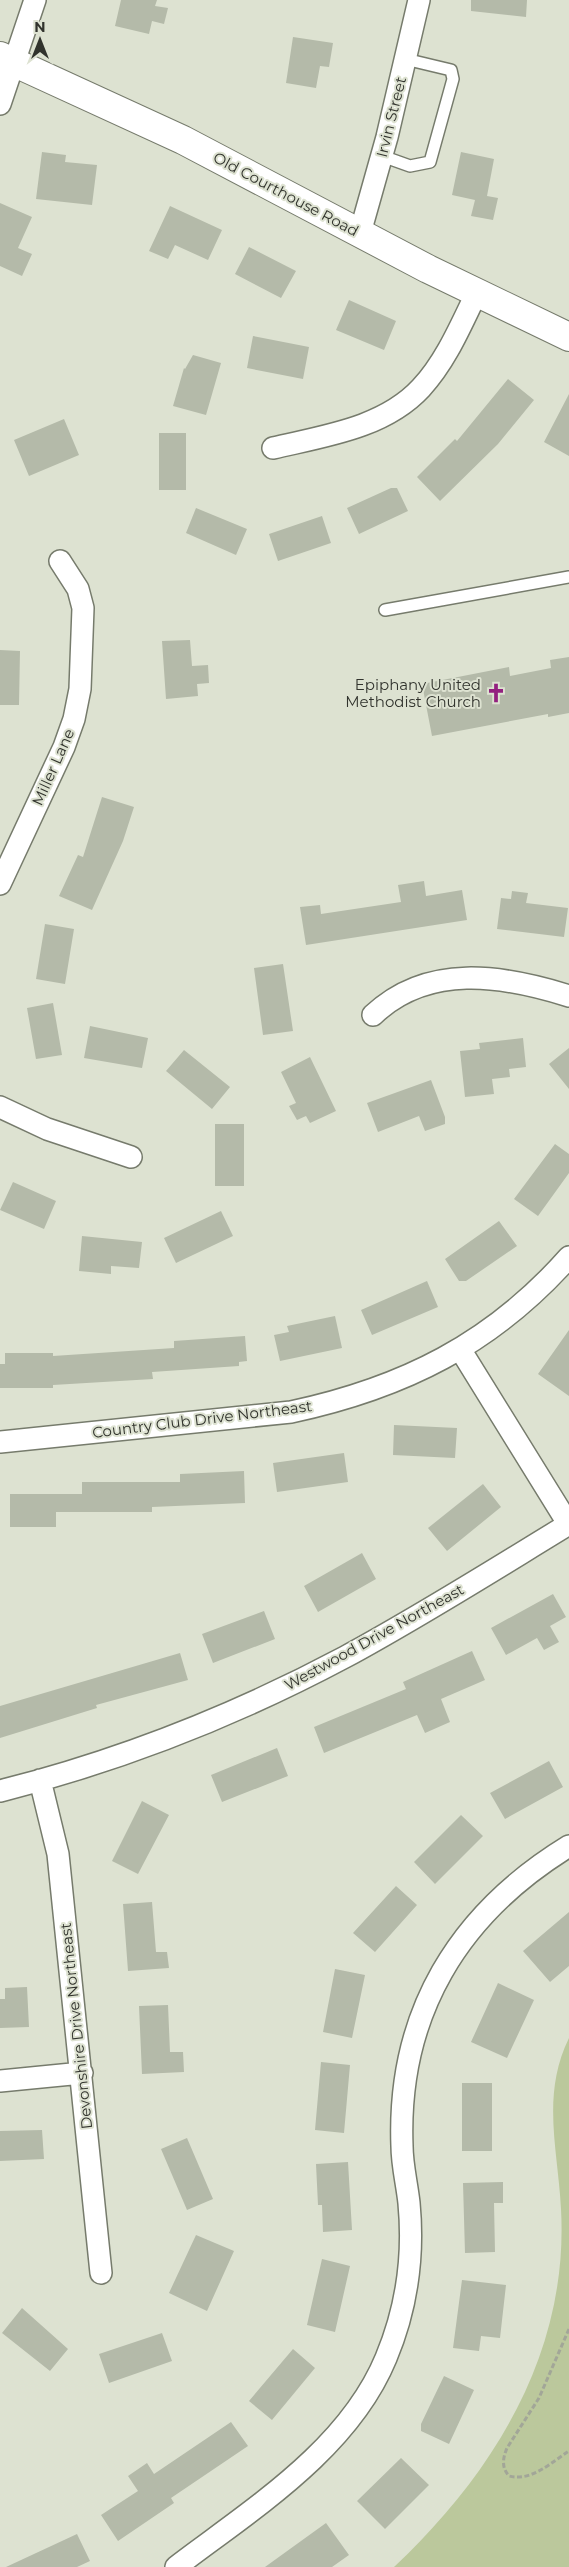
<svg xmlns="http://www.w3.org/2000/svg" width="569" height="2567" font-family="Montserrat,sans-serif">
<style>
.green{fill:#bbc89c}
.building{fill:#b4baa9}
.lines{fill:none;stroke-linecap:round;stroke-linejoin:round}
.lane-casing{stroke:#767b6c;stroke-width:14}
.street-casing{stroke:#767b6c;stroke-width:24}
.secondary-casing{stroke:#767b6c;stroke-width:30}
.path{stroke:#a2a698;stroke-width:3;stroke-dasharray:5 2.5;stroke-linecap:butt}
.lane{stroke:#fff;stroke-width:11}
.street{stroke:#fff;stroke-width:21}
.secondary{stroke:#fff;stroke-width:28}
.labels{text-anchor:middle;dominant-baseline:central;stroke-width:4;stroke-linejoin:round;paint-order:stroke}
.street-label{font-size:15px;fill:#31332d;stroke:#dde2d1}
.poi-label{font-size:15px;fill:#31332d;stroke:#dde2d1;text-anchor:end}
</style>
<rect width="100%" height="100%" fill="#dde2d1"/>
<path class="green" d="M569,2038V2567H394C494,2473 569,2352 561,2209C558,2150 541,2095 569,2038Z"/>
<path class="building" d="M121,0H157L155,6L168,8L164,24L152,21L149,34L115,26Z
M471,0H527L526,17L471,11Z
M293,37L333,43L329,67L320,66L316,88L286,83Z
M42,152L66,155L65,162L97,165L92,205L36,199Z
M461,152L494,159L487,196L498,198L493,220L471,216L475,200L452,195Z
M0,203L32,217L18,248L32,254L22,276L0,266Z
M170,206L222,230L208,260L175,245L168,259L149,251Z
M249,247L296,271L281,298L235,274Z
M349,300L396,321L384,350L336,330Z
M253,336L309,347L303,379L247,368Z
M193,355L221,363L206,415L173,406L184,368L185,369Z
M508,379L534,400L498,444L440,501L417,477L455,439L457,441Z
M569,394V456L544,442Z
M64,419L79,455L29,476L14,440Z
M159,433H186V490H159Z
M391,488H397L408,511L359,534L347,508Z
M196,508L247,529L236,555L186,533Z
M322,516L331,543L278,561L269,534Z
M190,640L192,666L208,665L209,683L197,684L198,696L166,699L162,641Z
M0,650L20,651L19,705H0Z
M569,657V713L548,717V714L432,736L422,684L509,667L510,676L551,668L550,660Z
M102,797L134,807L123,841L92,910L59,896L78,855L83,857Z
M424,881L426,896L462,890L467,920L306,945L300,907L320,905L321,914L401,902L398,885Z
M512,891L528,893L526,903L568,908L564,937L497,929L501,898L511,899Z
M45,924L74,929L65,984L36,979Z
M283,964L293,1031L263,1035L254,968Z
M53,1003L62,1055L36,1059L27,1008Z
M90,1026L148,1038L142,1068L84,1058Z
M523,1038L526,1067L509,1069L510,1077L492,1079L494,1094L465,1097L460,1051L480,1049L479,1043Z
M569,1048V1089L549,1064Z
M184,1050L230,1087L212,1109L166,1071Z
M310,1057L336,1111L310,1123L306,1116L297,1120L289,1106L296,1103L281,1072Z
M431,1080L445,1117V1124L425,1131L419,1116L378,1132L367,1103Z
M215,1124H244V1186H215Z
M555,1144L569,1154V1173L538,1216L514,1199Z
M13,1182L56,1201L44,1229L0,1210Z
M221,1211L233,1236L176,1263L164,1238Z
M499,1221L517,1246L466,1281H459L445,1259Z
M82,1236L142,1242L139,1268L111,1266V1274L79,1271Z
M427,1281L438,1307L372,1335L361,1310Z
M335,1316L342,1348L280,1361L274,1335L289,1332L287,1326Z
M569,1330V1396L538,1374Z
M245,1336L247,1361L239,1362V1366L152,1372L153,1379L53,1385V1388H0V1364H5V1353H53V1356L174,1348V1341Z
M394,1425L457,1428L455,1458L393,1455Z
M344,1453L348,1482L277,1492L273,1463Z
M244,1471L245,1503L152,1507V1512H56V1527H10V1494H82V1482H180V1474Z
M483,1484L501,1507L447,1551L428,1528Z
M362,1553L376,1579L318,1612L304,1586Z
M553,1594L566,1617L550,1626L559,1642L544,1650L537,1638L506,1655L491,1628Z
M264,1611L275,1639L213,1663L202,1634Z
M472,1651L485,1680L441,1699L450,1722L425,1733L417,1715L324,1753L314,1727L406,1689L403,1682Z
M180,1653L188,1680L96,1705L97,1708L0,1738V1706Z
M277,1748L288,1776L222,1802L211,1775Z
M549,1761L563,1787L505,1819L490,1793Z
M142,1801L169,1815L138,1874L112,1861Z
M461,1815L483,1836L435,1884L414,1862Z
M396,1886L417,1905L375,1952L353,1933Z
M152,1902L156,1952H167L169,1968L128,1971L123,1904Z
M569,1912V1966L550,1982L523,1951Z
M335,1969L365,1975L352,2038L323,2032Z
M498,1983L534,2000L507,2058L471,2042Z
M27,1987L29,2027L0,2028V1999H5V1988Z
M168,2005L170,2052H183L184,2072L142,2074L139,2006Z
M321,2062L350,2065L344,2133L315,2130Z
M462,2083H492V2151H462Z
M42,2130L44,2159L0,2161V2131Z
M187,2138L213,2199L187,2210L161,2149Z
M348,2162L352,2230L323,2232L322,2205H318L316,2164Z
M503,2182V2203H494L495,2252L465,2253L463,2183Z
M196,2235L234,2251L207,2311L169,2293Z
M322,2259L350,2266L335,2332L307,2325Z
M462,2280L506,2285L500,2338L481,2336L479,2351L453,2348Z
M22,2308L68,2349L50,2371L2,2333Z
M162,2333L172,2361L109,2383L99,2354Z
M293,2349L315,2368L272,2420L249,2401Z
M444,2376L474,2390L449,2444L421,2431V2424Z
M231,2422L248,2446L171,2498L174,2503L118,2541L101,2515L138,2491L128,2476L147,2463L154,2474Z
M401,2458L429,2485L385,2529L357,2501Z
M326,2523L349,2555L332,2567H265Z
M77,2534L90,2561L77,2567H6Z"/>
<g class="lines">
<defs>
<path id="lane" d="M382,156L410,166L430,162L453,79L451,70L405,59
M385,610L569,577"/>
<path id="street" d="M0,104L35,0
M360,233L387,137L419,0
M273,448C324,436 384,428 421,388C446,361 461,325 477,292
M0,884L64,747L74,719L80,689L83,608L78,589L60,561
M373,1015C428,963 502,975 569,996
M0,1107L47,1129L131,1157
M460,1349L569,1525
M0,1442L291,1412C403,1388 492,1344 569,1257
M40,1780L58,1854L101,2273
M0,1791C119,1761 236,1715 345,1657C421,1616 495,1569 569,1524
M0,2081L82,2073
M176,2567C252,2509 348,2450 386,2358C407,2308 414,2256 409,2203C407,2184 402,2165 402,2146C397,2014 458,1914 569,1846"/>
<path id="secondary" d="M0,56L183,140L428,269L569,337"/>
</defs>
<use href="#lane" class="lane-casing"/>
<use href="#street" class="street-casing"/>
<use href="#secondary" class="secondary-casing"/>
<path class="path" d="M569,2329L539,2398L507,2448C503,2458 501,2467 509,2476C531,2482 552,2462 569,2451"/>
<use href="#lane" class="lane"/>
<use href="#street" class="street"/>
<use href="#secondary" class="secondary"/>
</g>
<defs>
<symbol id="church-bare" viewBox="-9 -9 18 18"><path d="M-1.2-6h2.4v3.5h3.3v2.4h-3.3V6h-2.4V-.1h-3.3v-2.4h3.3Z" fill="#93207f" stroke="#dde2d1" stroke-width="2.5" paint-order="stroke"/></symbol>
</defs>
<g fill-rule="evenodd">
<use href="#church-bare" x="482" y="679" width="28" height="28"/>
</g>
<g class="labels">
<g class="street-label">
<text transform="translate(391 117) rotate(-76)">Irvin Street</text>
<text transform="translate(286 194) rotate(28)">Old Courthouse Road</text>
<text transform="translate(53 767) rotate(-66)">Miller Lane</text>
<text transform="translate(202 1419) rotate(-7)">Country Club Drive Northeast</text>
<text transform="translate(374 1637) rotate(-29)">Westwood Drive Northeast</text>
<text transform="translate(76 2026) rotate(-96)">Devonshire Drive Northeast</text>
</g>
<g class="poi-label">
<text x="481" y="684">Epiphany United<tspan x="481" dy="17">Methodist Church</tspan></text>
</g>
</g>
<g transform="translate(40 40)" stroke="#dde2d1" stroke-width="4" paint-order="stroke">
<path d="M0-4L9 19L0 12L-9 19Z" fill="#31332d"/>
<text y="-8" font-size="14" font-weight="bold" text-anchor="middle" fill="#31332d">N</text>
</g>
</svg>
